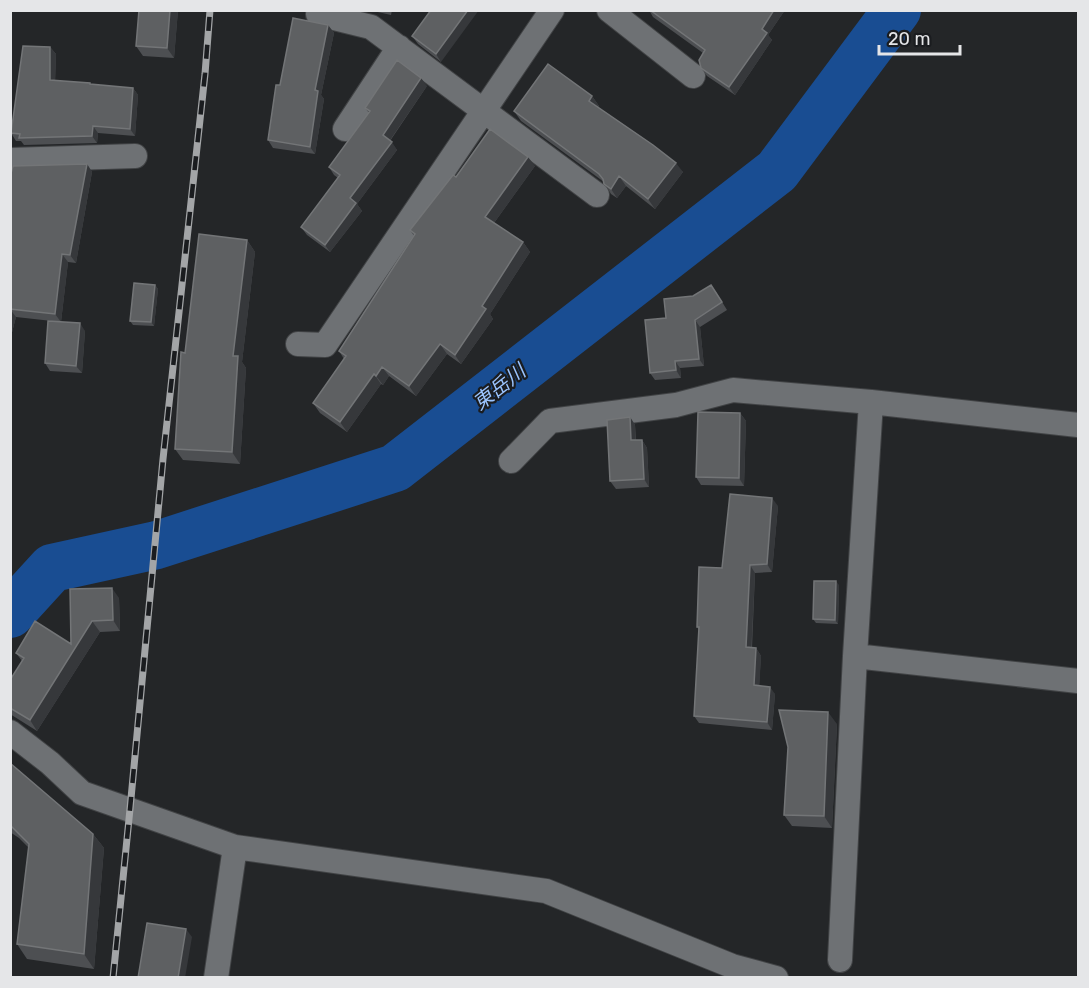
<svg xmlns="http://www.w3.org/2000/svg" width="1089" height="988" font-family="Rubik,'Noto Sans JP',sans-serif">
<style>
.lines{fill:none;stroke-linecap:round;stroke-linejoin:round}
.river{stroke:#194d92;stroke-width:48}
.street-casing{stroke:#414345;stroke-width:26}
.street{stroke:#6e7174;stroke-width:24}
.rail-casing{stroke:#a3a5a7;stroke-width:7}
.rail{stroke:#1a1c1f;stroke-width:4.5;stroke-dasharray:14;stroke-linecap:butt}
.wall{fill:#4d4f52}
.shaded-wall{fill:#36383b}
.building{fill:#5e6062;stroke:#737577;stroke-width:1.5}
.labels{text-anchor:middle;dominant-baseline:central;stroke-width:4.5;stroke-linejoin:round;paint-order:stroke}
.water-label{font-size:20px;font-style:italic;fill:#9ac3fd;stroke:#1a1c1f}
</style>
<rect width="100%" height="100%" fill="#242628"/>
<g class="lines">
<path class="river" d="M10,614L52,568L157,545L395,468L777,171L897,10"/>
<defs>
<path id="street" d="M609,10L693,76
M318,14L371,27L597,195
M345,129L399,47
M10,160L135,156
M298,344L325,345L552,10
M871,402L1078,425
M511,461L550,421L676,405L733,390L871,402L855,656L840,960
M855,656L1078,681
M10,732L50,763L82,793L235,847L546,891L732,966L776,978
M216,978L235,847"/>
</defs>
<use href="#street" class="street-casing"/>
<use href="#street" class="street"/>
<defs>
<path id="rail" d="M113,978L130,809L163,459L205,74L210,10"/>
</defs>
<use href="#rail" class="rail-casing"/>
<use href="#rail" class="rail"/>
</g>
<path class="wall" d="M178,10L174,58L143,56L136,46Z
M369,10H392L391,15Z
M431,10L441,62L418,44L412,36Z
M649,10H785L768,35L772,40L735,95L707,76L701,68L703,53L653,17Z
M328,25L334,33L321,95L324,99L315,154L273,148L268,140L280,85Z
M50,47L56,54L55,81L133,88L138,95L135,136L98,133L97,143L24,145L21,141H16L11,133Z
M427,86L390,141L397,150L357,204L362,211L330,252L307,235L301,227L338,178L334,175L329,167L369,113L365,108Z
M592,96L599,106L598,107L683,172L655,209L626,186L617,198L611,194L604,182L521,121L514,111Z
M87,164L92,172L76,263L68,262L61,322L85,331L82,373L50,371L45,363L52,321L16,317L10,340V177Z
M535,166L494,223L523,242L530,252L490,314L493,319L461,364L447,354L416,396L389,376L383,385L381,384L347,432L320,413L313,403L344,359L339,351L414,236L410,230L456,177Z
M247,240L255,252L242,362L246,368L240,464L183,460L175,449L185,353Z
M155,285L158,289L154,326L133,325L130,321Z
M716,292L727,310L700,327L704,366L680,368L681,378L655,380L650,373L666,318L693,296Z
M740,413L746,421L744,486L701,485L696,477Z
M630,417L635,425L636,440H642L647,448L649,487L616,489L610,481Z
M778,506L772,572L755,573L752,648H756L761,656L759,686L775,694L772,730L699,723L694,716L699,630L697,627L722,568Z
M839,585L838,624L816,623L813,619Z
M70,589L119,598L120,631L100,632L37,731L10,714V680L22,661L16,653L71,644Z
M837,724L832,828L792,826L784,815Z
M10,763L93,834L104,848L94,969L27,959L17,944L29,848L19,838L10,832Z"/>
<path class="shaded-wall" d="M170,10H178L174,58L167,48Z
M468,10H479L441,62L436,54Z
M774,10H785L768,35L772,40L735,95L729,87L762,29Z
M328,25L334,33L321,95L324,99L315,154L310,147L315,90Z
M50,47L56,54L55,88L50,80Z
M421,78L427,86L388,143L383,135Z
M133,88L138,95L135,136L130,129Z
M592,96L599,106L595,111L589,101Z
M93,126L98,133L97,143L92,136Z
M392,142L397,150L357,204L362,211L330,252L325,245L350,198Z
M528,157L535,166L491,227L485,217Z
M676,163L683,172L655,209L648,199Z
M87,164L92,172L76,263L70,255Z
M619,176L626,186L617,198L611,189Z
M247,240L255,252L242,362L246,368L240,464L232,452L233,356Z
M523,242L530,252L490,314L493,319L461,364L455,355L482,306Z
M62,254L68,262L61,322L55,314Z
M155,285L158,289L154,326L151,322Z
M10,309L16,317L10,340Z
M695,320L700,327L704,366L699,359Z
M80,323L85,331L82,373L76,366Z
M440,344L447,354L416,396L409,386Z
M675,361L680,368L681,378L676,370Z
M382,367L389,376L383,385L376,376Z
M374,374L381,384L347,432L340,422Z
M740,413L746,421L744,486L739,478Z
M630,417L635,425L636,448L631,440Z
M642,440L647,448L649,487L644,479Z
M772,498L778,506L772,572L767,564Z
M750,565L755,573L751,655L746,647Z
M836,581L839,585L838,624L835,620Z
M112,588L119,598L120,631L113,620Z
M92,621L100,632L37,731L30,720Z
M756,648L761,656L759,693L754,685Z
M770,687L775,694L772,730L767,722Z
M828,712L837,724L832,828L824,816Z
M93,834L104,848L94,969L84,954Z
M186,929L192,937L185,978H178Z"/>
<path class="building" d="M139,10H170L167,48L136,46Z
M431,10H468L436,54L412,36Z
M650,10H774L762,29L767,33L729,87L701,68L699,60L705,50Z
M293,18L328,25L315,90L318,91L310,147L268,140L276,85H280Z
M23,46L50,47V80L90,83V84L133,88L130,129L93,126L92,136L19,138L20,134L11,133Z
M397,60L421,78L383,135L392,142L350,198L356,203L325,245L301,227L340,175L329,167L370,111L365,108Z
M548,64L592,96L589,101L653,145L676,163L648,199L619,176L611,189L604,184L603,179L599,174L514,111Z
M490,129L528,157L485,217L523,242L482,306L486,309L455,355L440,344L409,386L382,367L376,376L374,374L340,422L313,403L346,356L339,351L415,234L410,230L453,175L456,177Z
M87,164L70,255L62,254L55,314L10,309V177L13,166Z
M199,234L247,240L233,356H238L232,452L175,449L181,352L185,353Z
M134,283L155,285L151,322L130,321Z
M711,285L722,302L695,320L699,359L675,361L676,370L650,373L645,320L666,318L664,299L693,296Z
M48,321L80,323L76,366L45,363Z
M698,412L740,413L739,478L696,477Z
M630,417L631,440H642L644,479L610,481L607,420Z
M730,494L772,498L767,564L750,565L746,647L756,648L754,685L770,687L767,722L694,716L699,627H697L699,567L722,568Z
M814,581H836L835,620L813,619Z
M112,588L113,620L92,621L30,720L10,708V680L24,658L16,653L35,621L71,644L70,589Z
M779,710L828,712L824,816L784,815L788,747Z
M10,763L93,834L84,954L17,944L29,844L10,825Z
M147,923L186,929L178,978H138Z"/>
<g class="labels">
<g class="water-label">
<text transform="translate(499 387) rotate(-38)">東岳川</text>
</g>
</g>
<rect width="1089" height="988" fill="none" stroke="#e5e6e8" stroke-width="24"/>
<path d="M879 45v9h81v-9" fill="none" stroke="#e5e6e8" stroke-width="3"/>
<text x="888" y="45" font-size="18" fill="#e5e6e8" stroke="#1a1c1f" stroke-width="4.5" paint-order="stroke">20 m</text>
</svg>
